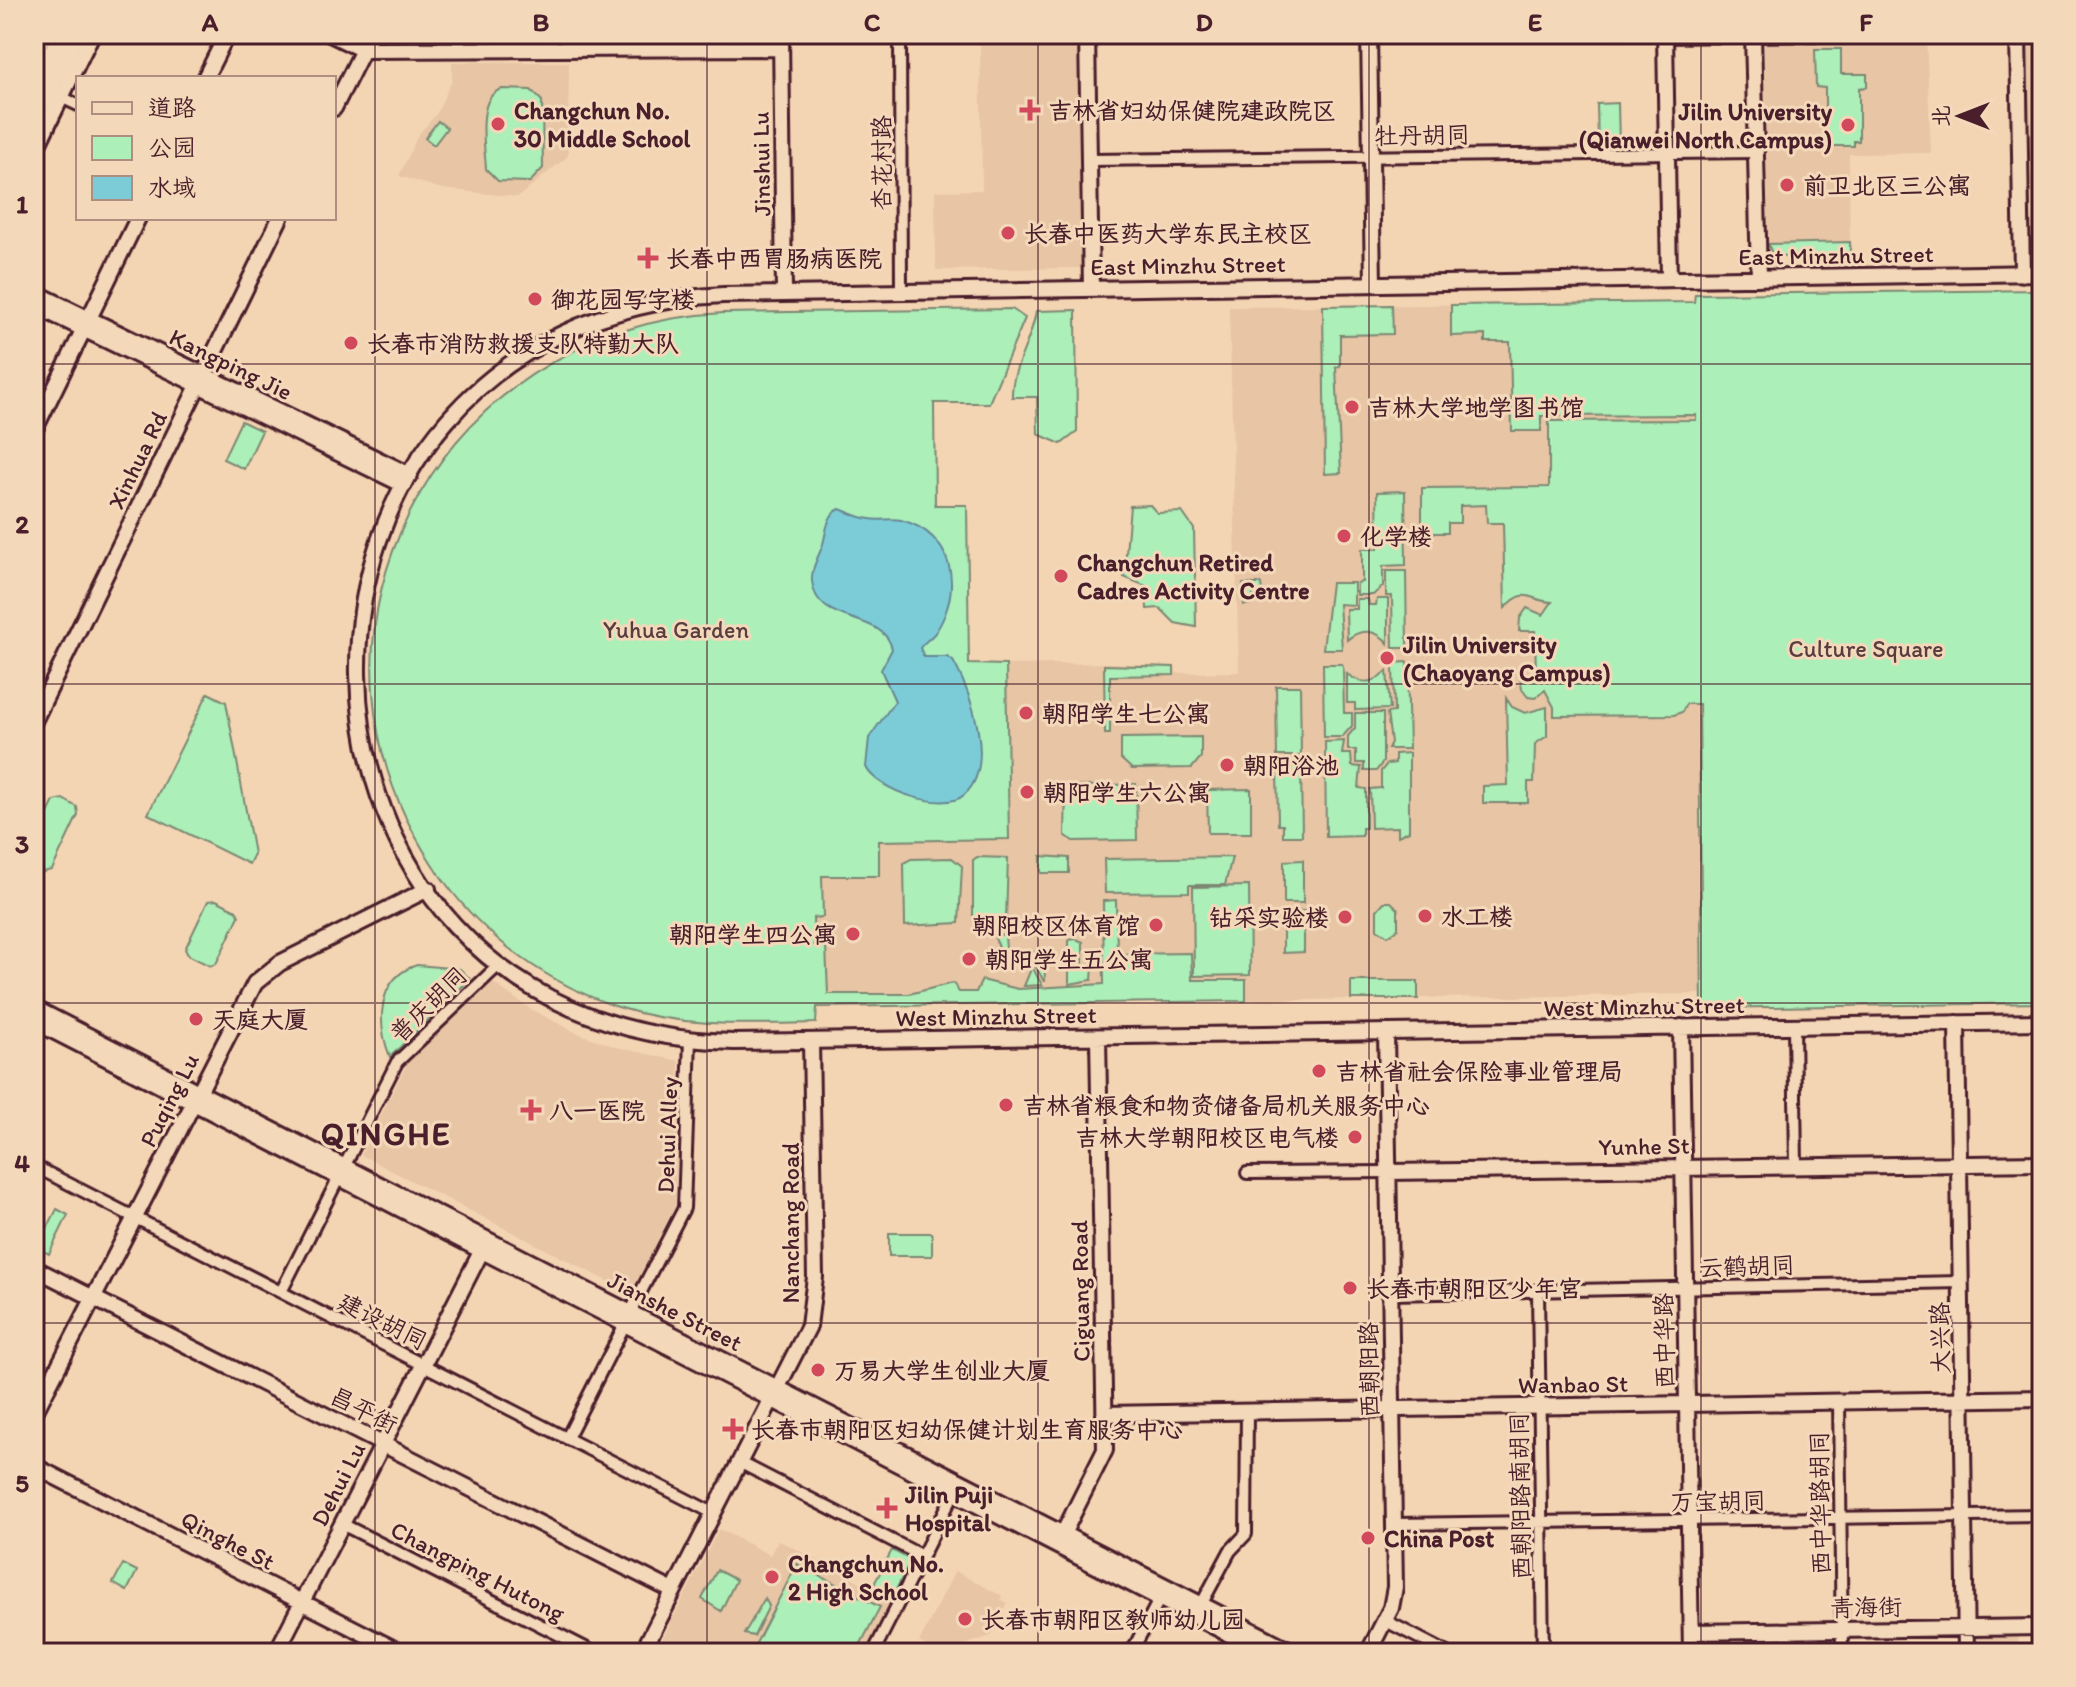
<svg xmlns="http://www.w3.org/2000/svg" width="2076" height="1687" font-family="Itim,'LXGW WenKai TC',sans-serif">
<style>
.built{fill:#e7c5a5}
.green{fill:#acefb9;stroke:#7b8772;stroke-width:2}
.water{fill:#7cccd7;stroke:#688792;stroke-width:2}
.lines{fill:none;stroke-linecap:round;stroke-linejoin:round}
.street-casing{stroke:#4a1f2b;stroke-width:16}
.secondary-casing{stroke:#4a1f2b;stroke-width:20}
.primary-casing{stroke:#4a1f2b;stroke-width:22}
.street{stroke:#f3d8ba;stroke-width:10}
.secondary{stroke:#f3d8ba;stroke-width:14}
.primary{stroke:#f3d8ba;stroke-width:16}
.grid{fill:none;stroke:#4a1f2b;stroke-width:2;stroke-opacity:0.55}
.poi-dot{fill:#d1495b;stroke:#f3d8ba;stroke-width:3}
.labels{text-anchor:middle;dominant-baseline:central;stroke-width:6;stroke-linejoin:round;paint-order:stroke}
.poi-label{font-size:24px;font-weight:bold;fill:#4a1f2b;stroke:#f3d8ba;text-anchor:start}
.street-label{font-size:24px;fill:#4a1f2b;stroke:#f3d8ba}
.park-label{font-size:24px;fill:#593e40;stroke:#f3d8ba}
.district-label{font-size:32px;font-weight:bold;letter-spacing:2px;fill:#4a1f2b;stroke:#f3d8ba}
.neatline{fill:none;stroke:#4a1f2b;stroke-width:3}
.grid-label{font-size:26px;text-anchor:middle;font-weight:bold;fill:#4a1f2b}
</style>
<rect width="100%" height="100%" fill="#f4d5b3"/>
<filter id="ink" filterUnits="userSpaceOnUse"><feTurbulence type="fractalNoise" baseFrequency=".0125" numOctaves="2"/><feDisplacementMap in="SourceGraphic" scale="16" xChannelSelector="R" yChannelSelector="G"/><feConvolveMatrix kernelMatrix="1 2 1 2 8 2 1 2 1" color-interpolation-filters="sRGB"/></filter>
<g filter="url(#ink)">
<path class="built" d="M980,34H1077L1080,268L936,270L935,191L982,190Z
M1521,34H1646V41L1521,43Z
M1764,34H1926L1931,153L1849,154L1850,254L1773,256L1769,251Z
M2024,34H2042V251H2028Z
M452,62H569L568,156L518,197L442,189L399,176L418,135L437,113L452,80Z
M1695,302L1698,598L1552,601L1535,631L1536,676L1554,707L1699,703L1702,994L816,1007L813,917H822V876L878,841L1009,839L1006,665L1109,663L1175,666L1176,673L1239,672L1229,307Z
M492,982L532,1010L575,1032L616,1047L679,1061L675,1206L631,1293L361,1155L407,1064Z
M719,1529L770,1555L778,1540L892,1598L864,1653H655Z
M955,1571L1002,1596L1001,1599L1008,1603L991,1636L940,1653L919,1642Z
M2018,1636L2019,1653H1974L1973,1637Z
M1833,1638V1653H1737V1640Z"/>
<path class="green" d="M768,34L759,40L585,41V35Z
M1815,49H1841V74H1867V87L1859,88V141H1854V146H1825V88L1816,87Z
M502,89L531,90L542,101L543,168L530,182L498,181L486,169C485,147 475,96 502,89Z
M1618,103L1619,146H1598L1597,104Z
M438,121L447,128L434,145L425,138Z
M1850,242V254L1773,256L1768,244Z
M2042,290V1003L1702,1008L1699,704H1686L1682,712L1674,715L1554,716V707L1545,690L1535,698L1528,697L1522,689L1520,676H1536L1535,631H1519L1520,618L1527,608L1543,615L1552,602C1528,601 1527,585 1505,608L1503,523H1487L1486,505L1460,506V523H1448V533H1422V488L1549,487V421L1696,420V415L1541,416V431H1512L1510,342H1485V335L1451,336V305L1694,302L1695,294Z
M1392,305L1393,334L1340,335V366L1336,367L1341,473L1325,474L1323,306Z
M1012,309L1025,318L989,403H934L935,505H967L969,664L1006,665L1009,839L879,841V876H822L823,917L813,918L814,945H826L828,994H909L953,983L959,992H976L982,980L1018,989L1104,984L1103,901L1116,900L1117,954L1191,953L1192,980H1246V1001L817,1007L816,1023C749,1024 683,1028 618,1007C549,984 487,940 444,881C269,643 434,327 723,313Z
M1076,310L1077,432L1061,444L1038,434L1037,397H1012C1011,367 1032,341 1036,311Z
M241,421L262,431L244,469L223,459Z
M1405,491L1406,565L1383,566V586L1373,595H1357V583L1362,582V549H1378L1377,492Z
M1150,505L1157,513L1182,512L1194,529L1196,627L1175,623L1160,608L1147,609L1146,586L1124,577L1130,506Z
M1386,571H1406L1407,648H1393L1392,596H1386Z
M1331,583H1354V605L1339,604L1342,649H1323Z
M1243,584H1261L1262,593H1253V604L1244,605Z
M1357,599H1368L1369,605H1376L1377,599H1388V643C1376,629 1360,628 1347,640L1346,609H1357Z
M1407,662L1409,749H1388L1391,742L1387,713L1394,712L1393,663Z
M1323,664H1342L1343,668L1344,713H1352V726L1342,737H1324Z
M1104,665L1174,667V675L1110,676V734H1105Z
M1387,671L1390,709L1355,710V703H1347V674C1361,685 1375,684 1387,671Z
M1276,686H1300L1301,756H1277Z
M208,693L226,702L254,854L249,864L148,814Z
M1506,698L1512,707L1525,713L1547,707V736L1535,744L1534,782H1528V803H1483V786L1508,785Z
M1355,713H1383V762L1376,771H1364V763H1356V750H1348V736L1355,728Z
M1201,737V757L1192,768L1132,769L1121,759V738Z
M1344,741L1342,754H1351L1352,766L1361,767L1359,788L1366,789V828H1362V836L1326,837L1325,742Z
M1409,753V831L1398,836V827L1371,828L1370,789L1381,788V771L1387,764L1395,763V754Z
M1277,766H1301L1302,836H1283V825H1278Z
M1136,784L1137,840L1073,841L1065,835L1066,787Z
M1251,789V833H1208L1207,790Z
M63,799L77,807L78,815L52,870L43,872L34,868V842L54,801Z
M1041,856L1069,858V873H1041Z
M977,857L1008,858L1006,920C997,925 981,927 973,920V860Z
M1232,857L1225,885H1189V892L1105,893L1104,859Z
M952,858L962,866L959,923L905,926L904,863L911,859Z
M1303,860V903H1284V861Z
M1249,886L1250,975L1194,976L1193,887Z
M216,900L236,910L239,916L216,964L210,966L188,955L185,949L208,901Z
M1384,902H1391L1398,909V929L1388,936L1377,929V910Z
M1304,911V952L1283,953V912Z
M993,934L1005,935L1006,950L1024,952L1042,985L1024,986L1031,969L1027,964L986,954V951L999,947Z
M1076,939L1083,942V966H1093L1092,980L1069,984V940Z
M1027,952H1044L1045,981H1044Z
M417,965L460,969L470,979L390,1057C377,1024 376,978 417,965Z
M1351,981H1418V999H1351Z
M57,1209L68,1215L49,1254L37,1248Z
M889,1233H932V1256H889Z
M892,1550L911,1560L894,1594L874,1584Z
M123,1564L137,1571L127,1591L113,1583Z
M797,1564L880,1607L856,1653H751Z
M717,1570L736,1580L721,1611L702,1599Z
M765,1598L769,1606L754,1636L744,1634Z
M1829,1646V1653H1791V1647Z"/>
<path class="water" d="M840,509C850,513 860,518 870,519C880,521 891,518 901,520C954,534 963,588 937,630C933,637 925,641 920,648L924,657H947L953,661C971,692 997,766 964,795C944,813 876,790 866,767L869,738L895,701L881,670L892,649C884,610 816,628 812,581C811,566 821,554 824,540C827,527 828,514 840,509Z"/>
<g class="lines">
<defs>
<path id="street" d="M900,34L901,292
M1665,37L1912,34
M61,97L78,105
M1089,160L1755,152
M1794,1026L1796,1166
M34,1166L713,1513
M1247,1173L1388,1172
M1538,1291L1543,1653
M281,1292L397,1062L500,964
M1390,1294L1961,1282
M630,1313L684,1208L690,1040
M1839,1401L1842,1653
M567,1438L625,1324
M739,1462L922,1556
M342,1524L595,1653
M1394,1524L2042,1515
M1201,1605L1230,1551L1246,1534L1247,1412
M1384,1620L1448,1653
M873,1653L954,1493
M1131,1653L1160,1598
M1237,1653L1243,1641"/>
<path id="secondary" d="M330,34L363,50L781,48
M781,34L784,294
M1087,34L1091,289
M1369,34L1373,284
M1665,34L1669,279
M1753,34L1759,278
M2018,34L2022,274
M34,55L44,34
M205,78L227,34
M334,108L371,34
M34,153L92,34
M2042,273L723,295C228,321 241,1033 734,1042L2042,1022
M34,292L410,475
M34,305L404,485
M34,431L138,218
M34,721L280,218
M34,1008L1296,1653
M34,1021L1266,1653
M1957,1023L1966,1653
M1681,1027L1691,1653
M1388,1172L2042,1163
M34,1268L673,1591
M34,1414L255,983L280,963L428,889
M1104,1414L2042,1398
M34,1466L402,1653
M1063,1534L1105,1450L1098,1037
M1691,1632L2042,1627
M276,1653L482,1250
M642,1653L809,1326L815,1277L811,1041
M1368,1653L1391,1608L1395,1587L1386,1032"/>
<path id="primary" d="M34,89L61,34
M34,120L76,34"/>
</defs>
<use href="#street" class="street-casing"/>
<use href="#secondary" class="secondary-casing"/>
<use href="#primary" class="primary-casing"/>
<use href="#street" class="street"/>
<use href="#secondary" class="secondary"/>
<use href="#primary" class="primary"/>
</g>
</g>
<path class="grid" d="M375,34V1653M707,34V1653M1038,34V1653M1369,34V1653M1701,34V1653M34,364H2042M34,684H2042M34,1003H2042M34,1323H2042"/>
<g class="poi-dot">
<path d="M1026 98h8v8h8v8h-8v8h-8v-8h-8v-8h8z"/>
<circle cx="498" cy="124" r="8"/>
<circle cx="1848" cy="125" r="8"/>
<circle cx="1787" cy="185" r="8"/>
<circle cx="1008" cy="233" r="8"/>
<path d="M644 246h8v8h8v8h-8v8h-8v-8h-8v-8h8z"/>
<circle cx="535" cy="299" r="8"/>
<circle cx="351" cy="343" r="8"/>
<circle cx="1352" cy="407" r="8"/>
<circle cx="1344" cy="536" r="8"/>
<circle cx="1061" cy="576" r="8"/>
<circle cx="1387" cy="658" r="8"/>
<circle cx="1026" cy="713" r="8"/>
<circle cx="1227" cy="765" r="8"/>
<circle cx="1027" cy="792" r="8"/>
<circle cx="1425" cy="916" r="8"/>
<circle cx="1345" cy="917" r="8"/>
<circle cx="1156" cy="925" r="8"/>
<circle cx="853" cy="934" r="8"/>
<circle cx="969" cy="959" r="8"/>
<circle cx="196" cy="1019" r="8"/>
<circle cx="1319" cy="1071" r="8"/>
<circle cx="1006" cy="1105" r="8"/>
<path d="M527 1098h8v8h8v8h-8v8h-8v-8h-8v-8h8z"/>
<circle cx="1355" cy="1137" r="8"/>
<circle cx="1350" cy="1288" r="8"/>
<circle cx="818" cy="1370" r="8"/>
<path d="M729 1417h8v8h8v8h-8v8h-8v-8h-8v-8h8z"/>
<path d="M883 1496h8v8h8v8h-8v8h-8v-8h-8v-8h8z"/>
<circle cx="1368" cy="1538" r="8"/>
<circle cx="772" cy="1577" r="8"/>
<circle cx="965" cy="1619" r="8"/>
</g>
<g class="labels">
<g class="poi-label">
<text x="514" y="110">Changchun No.<tspan x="514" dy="28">30 Middle School</tspan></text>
<text x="1048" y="110">吉林省妇幼保健院建政院区</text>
<text x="1832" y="111" text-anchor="end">Jilin University<tspan x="1832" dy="28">(Qianwei North Campus)</tspan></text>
<text x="1803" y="185">前卫北区三公寓</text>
<text x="1024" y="233">长春中医药大学东民主校区</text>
<text x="666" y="258">长春中西胃肠病医院</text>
<text x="551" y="299">御花园写字楼</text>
<text x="367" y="343">长春市消防救援支队特勤大队</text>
<text x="1368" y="407">吉林大学地学图书馆</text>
<text x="1360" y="536">化学楼</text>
<text x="1077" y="562">Changchun Retired<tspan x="1077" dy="28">Cadres Activity Centre</tspan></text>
<text x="1403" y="644">Jilin University<tspan x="1403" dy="28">(Chaoyang Campus)</tspan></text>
<text x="1042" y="713">朝阳学生七公寓</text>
<text x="1243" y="765">朝阳浴池</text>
<text x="1043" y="792">朝阳学生六公寓</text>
<text x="1441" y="916">水工楼</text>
<text x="1329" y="917" text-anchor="end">钻采实验楼</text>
<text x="1140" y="925" text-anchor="end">朝阳校区体育馆</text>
<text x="837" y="934" text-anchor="end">朝阳学生四公寓</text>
<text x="985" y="959">朝阳学生五公寓</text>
<text x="212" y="1019">天庭大厦</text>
<text x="1335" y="1071">吉林省社会保险事业管理局</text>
<text x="1022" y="1105">吉林省粮食和物资储备局机关服务中心</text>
<text x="549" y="1110">八一医院</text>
<text x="1339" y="1137" text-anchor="end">吉林大学朝阳校区电气楼</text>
<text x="1366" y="1288">长春市朝阳区少年宫</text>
<text x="834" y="1370">万易大学生创业大厦</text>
<text x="751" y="1429">长春市朝阳区妇幼保健计划生育服务中心</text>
<text x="905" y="1494">Jilin Puji<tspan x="905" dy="28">Hospital</tspan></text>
<text x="1384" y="1538">China Post</text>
<text x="788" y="1563">Changchun No.<tspan x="788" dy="28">2 High School</tspan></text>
<text x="981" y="1619">长春市朝阳区教师幼儿园</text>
</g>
<g class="street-label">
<text transform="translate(1422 135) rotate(-1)">牡丹胡同</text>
<text transform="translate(881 163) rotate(-90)">杏花村路</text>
<text transform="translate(761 164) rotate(-91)">Jinshui Lu</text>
<text transform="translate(1836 255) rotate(-1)">East Minzhu Street</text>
<text transform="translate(1188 265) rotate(-1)">East Minzhu Street</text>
<text transform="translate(231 364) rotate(26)">Kangping Jie</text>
<text transform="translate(137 460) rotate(-64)">Xinhua Rd</text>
<text transform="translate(428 1004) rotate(-44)">普庆胡同</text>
<text transform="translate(1644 1006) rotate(-1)">West Minzhu Street</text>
<text transform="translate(996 1016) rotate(-1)">West Minzhu Street</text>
<text transform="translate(169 1100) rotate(-63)">Puqing Lu</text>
<text transform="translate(667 1135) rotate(-88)">Dehui Alley</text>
<text transform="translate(1644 1146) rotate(-1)">Yunhe St</text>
<text transform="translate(790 1223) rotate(-90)">Nanchang Road</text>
<text transform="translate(1747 1266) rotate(-2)">云鹤胡同</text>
<text transform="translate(1080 1291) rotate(-91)">Ciguang Road</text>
<text transform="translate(675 1311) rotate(27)">Jianshe Street</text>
<text transform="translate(383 1321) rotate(27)">建设胡同</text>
<text transform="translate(1940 1338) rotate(-91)">大兴路</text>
<text transform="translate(1664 1341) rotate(-91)">西中华路</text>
<text transform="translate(1369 1370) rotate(-91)">西朝阳路</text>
<text transform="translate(1573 1384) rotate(-1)">Wanbao St</text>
<text transform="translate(364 1410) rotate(27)">昌平街</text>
<text transform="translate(338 1484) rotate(-63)">Dehui Lu</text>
<text transform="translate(1520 1496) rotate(-91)">西朝阳路南胡同</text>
<text transform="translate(1718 1501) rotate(-1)">万宝胡同</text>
<text transform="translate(1820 1503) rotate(-91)">西中华路胡同</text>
<text transform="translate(228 1540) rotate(27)">Qinghe St</text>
<text transform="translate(478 1571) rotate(27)">Changping Hutong</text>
<text transform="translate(1866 1607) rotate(-1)">青海街</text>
</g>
<g class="park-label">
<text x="676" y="629">Yuhua Garden</text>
<text x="1866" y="648">Culture Square</text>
</g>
<g class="district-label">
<text x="386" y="1134">QINGHE</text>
</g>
</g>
<rect width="2076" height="1687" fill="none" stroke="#f3d8ba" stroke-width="88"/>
<rect x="76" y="76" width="260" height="144" fill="#f3d8ba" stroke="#af8e81" stroke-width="2"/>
<rect x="92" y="102" width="40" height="12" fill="#f3d8ba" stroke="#af8e81" stroke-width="2"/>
<text x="148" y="116" font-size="24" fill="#4a1f2b">道路</text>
<rect x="92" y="136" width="40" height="24" fill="#acefb9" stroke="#af8e81" stroke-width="2"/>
<text x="148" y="156" font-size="24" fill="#4a1f2b">公园</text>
<rect x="92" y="176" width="40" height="24" fill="#7cccd7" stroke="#af8e81" stroke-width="2"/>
<text x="148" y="196" font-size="24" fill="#4a1f2b">水域</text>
<g transform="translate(1960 116) rotate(270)" stroke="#f3d8ba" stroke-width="6" paint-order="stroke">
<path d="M0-6L14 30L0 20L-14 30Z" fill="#4a1f2b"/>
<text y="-12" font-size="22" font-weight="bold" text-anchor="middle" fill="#4a1f2b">北</text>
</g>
<rect x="44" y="44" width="1988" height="1599" class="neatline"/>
<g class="grid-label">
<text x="210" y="31">A</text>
<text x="541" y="31">B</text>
<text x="872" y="31">C</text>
<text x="1204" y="31">D</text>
<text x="1535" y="31">E</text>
<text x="1866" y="31">F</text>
<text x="22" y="213">1</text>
<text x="22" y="533">2</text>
<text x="22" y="853">3</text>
<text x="22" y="1172">4</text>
<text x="22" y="1492">5</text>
</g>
</svg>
